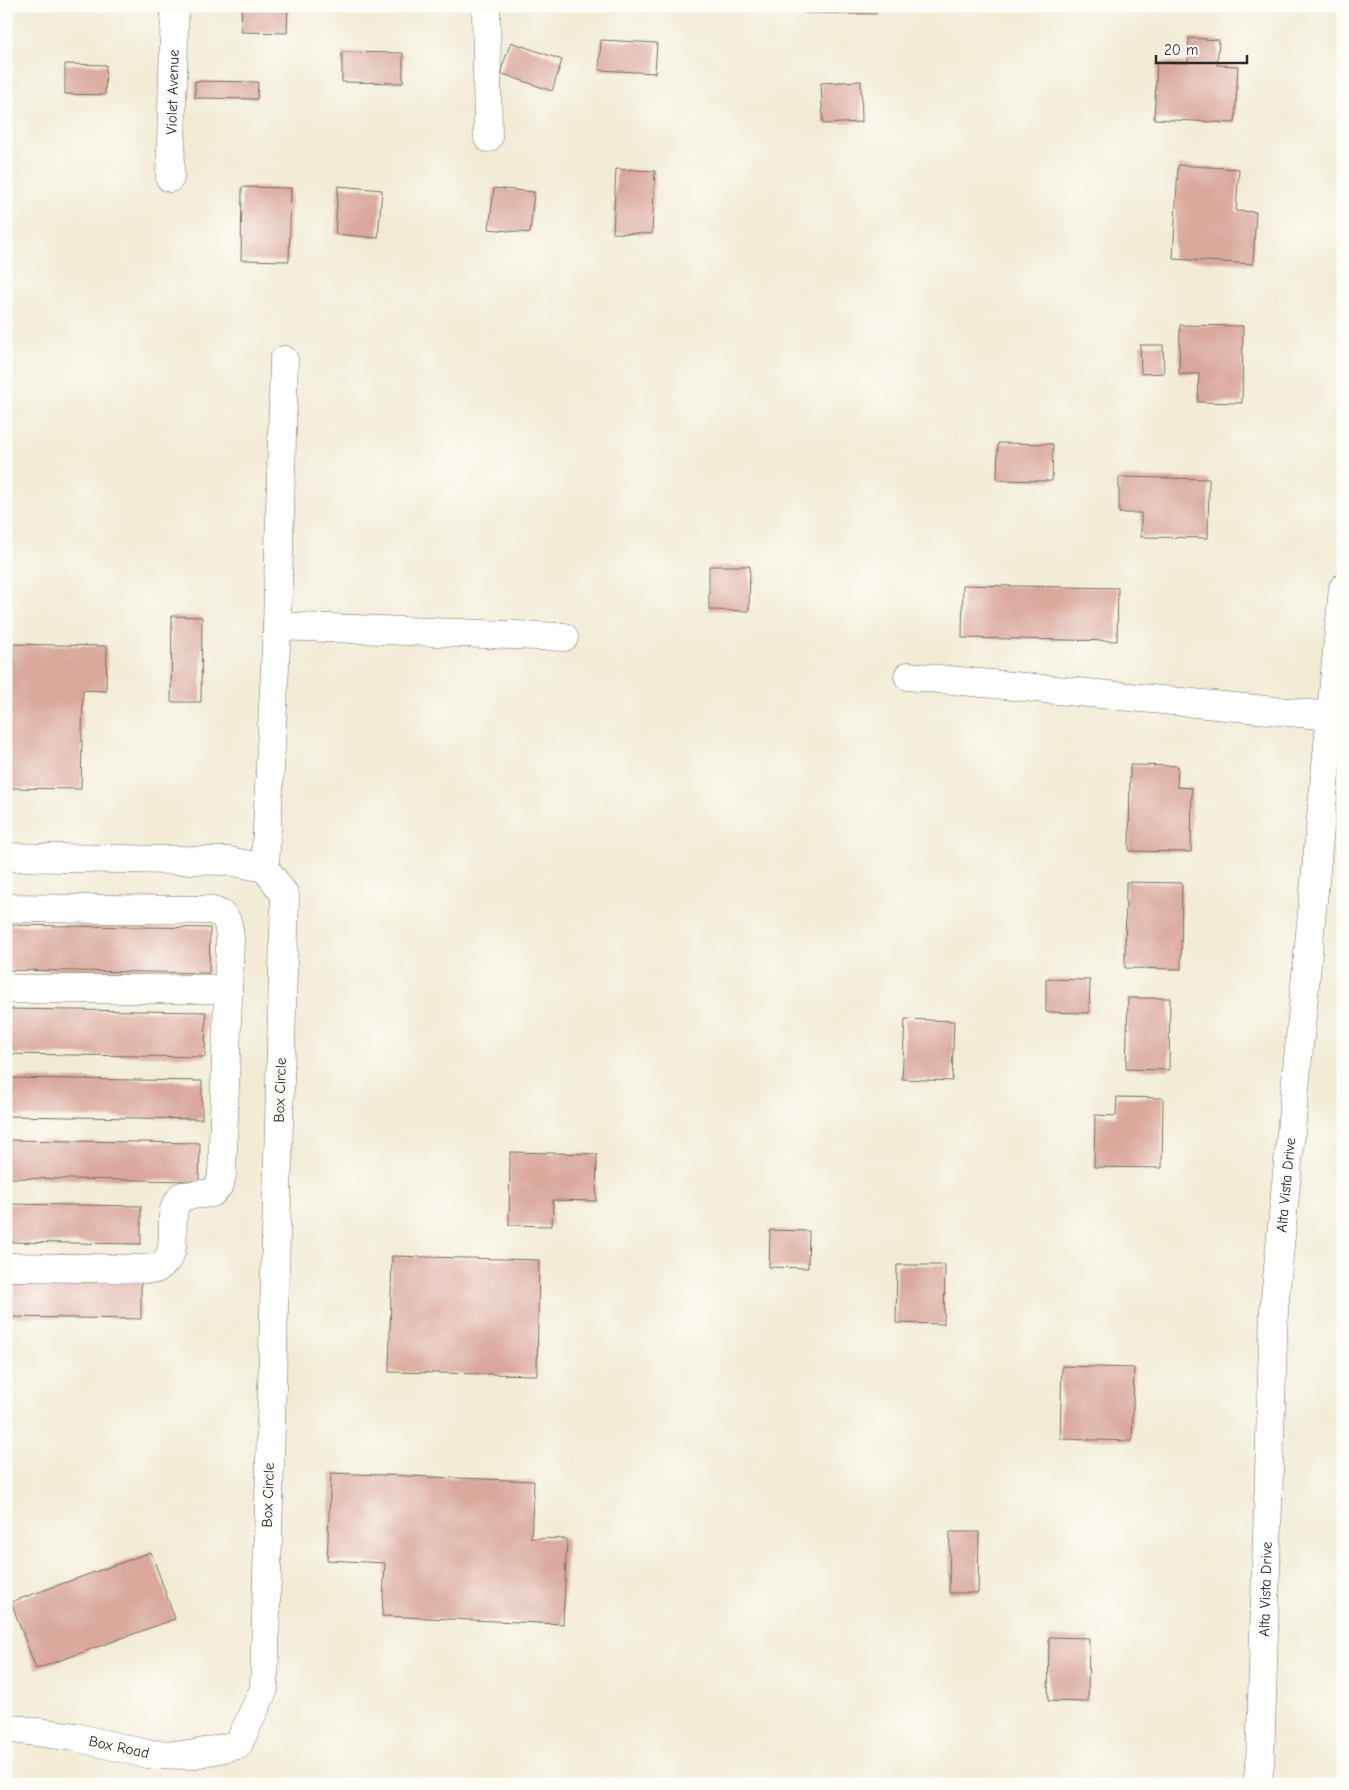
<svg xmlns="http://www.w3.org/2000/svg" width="1349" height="1790" font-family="'Comic Neue',sans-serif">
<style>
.building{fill:#daa89b}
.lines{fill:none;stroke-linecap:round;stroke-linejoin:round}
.minor-casing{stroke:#716f66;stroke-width:29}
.minor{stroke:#fff;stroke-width:28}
.labels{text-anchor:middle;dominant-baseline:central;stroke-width:4.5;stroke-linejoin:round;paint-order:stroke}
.street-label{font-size:15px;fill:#2b2b2b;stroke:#fdfcf7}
</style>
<rect width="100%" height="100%" fill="#fdfcf7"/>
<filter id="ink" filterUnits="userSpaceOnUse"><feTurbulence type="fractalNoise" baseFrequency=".02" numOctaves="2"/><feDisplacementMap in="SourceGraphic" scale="10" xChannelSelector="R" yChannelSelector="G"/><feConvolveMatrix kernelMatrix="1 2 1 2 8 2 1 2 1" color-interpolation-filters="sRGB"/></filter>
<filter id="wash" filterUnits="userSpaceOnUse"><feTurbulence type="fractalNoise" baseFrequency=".0096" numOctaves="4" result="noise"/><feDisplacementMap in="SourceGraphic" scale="20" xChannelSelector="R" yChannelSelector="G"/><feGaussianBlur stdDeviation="1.12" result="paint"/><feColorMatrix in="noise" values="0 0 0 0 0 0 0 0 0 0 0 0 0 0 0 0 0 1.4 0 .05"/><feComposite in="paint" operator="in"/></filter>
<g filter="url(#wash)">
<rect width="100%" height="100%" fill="#f2ecd5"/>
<g id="blocks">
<path class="building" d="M64,6H101V9L64,8Z
M242,6H288L287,33L241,32Z
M803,6H876V14L803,13Z
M1189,38L1219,40L1217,65L1238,66L1235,123L1154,119L1157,62L1188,63Z
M601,40L657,43L655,73L599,70Z
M511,42L562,60L552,91L500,73Z
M342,52L403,53V83L342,82Z
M65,64L106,65L105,95L65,94Z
M195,81L258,82L257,99L195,98Z
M861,81L862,122L823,124L821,83Z
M1178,165L1239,169L1236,211L1256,212L1253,264L1173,259Z
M616,169L655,171L652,234L613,233Z
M338,186L382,190L378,238L335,234Z
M242,187L291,188L289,261L241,260Z
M494,188L534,192L530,233L489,229Z
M1180,325L1243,326L1242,403L1198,402L1199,374H1179Z
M1140,345H1163L1164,373L1141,374Z
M998,443L1053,444L1052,481L997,480Z
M1119,477L1209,479L1208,538L1141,537V513H1119Z
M709,566H750L749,611L709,610Z
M963,585L1118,588L1117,641L962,638Z
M172,616L202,617L201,702H171Z
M6,644L107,646L106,691L83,690L81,789L6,788Z
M1130,765L1178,766L1177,787L1192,788L1191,852L1129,851Z
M1126,882L1182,883L1181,969L1125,968Z
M6,925L210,928L209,973L6,970Z
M1046,979L1090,980L1089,1013L1046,1012Z
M1128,998H1170L1169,1070L1126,1069Z
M6,1009L206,1012L205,1057L6,1054Z
M905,1019L954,1021L952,1081L902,1079Z
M6,1078L202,1081V1119L6,1116Z
M1117,1097L1163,1098L1162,1168L1094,1167L1095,1115L1116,1116Z
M6,1140L200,1143L199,1181L6,1178Z
M510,1152L597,1154L596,1201L553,1200L552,1226L509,1225Z
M6,1204L141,1206V1244L6,1242Z
M770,1230L809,1231L808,1268L769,1267Z
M392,1256L539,1260L537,1375L389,1372Z
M897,1265H945L944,1324L896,1323Z
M6,1280L141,1282V1319L6,1317Z
M1062,1366L1134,1368L1132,1441L1060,1439Z
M331,1473L534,1481L531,1538L567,1539L563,1624L382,1616L385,1563L327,1560Z
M950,1532H979L978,1593H949Z
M151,1552L175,1619L36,1669L11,1602Z
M1049,1637L1089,1638L1088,1702L1048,1701Z"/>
</g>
</g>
<g filter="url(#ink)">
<use href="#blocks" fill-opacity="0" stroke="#716f66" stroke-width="1"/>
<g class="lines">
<defs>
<g id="minor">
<path d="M486,6L488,138"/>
<path id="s1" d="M170,178L175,6"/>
<path d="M277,626L564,637"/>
<path d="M908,676L1331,716"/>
<path d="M6,857L229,861L265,868L285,895L264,1689L238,1745L190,1755L147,1754L75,1737L6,1728"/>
<path d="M265,868L277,626L284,360"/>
<path d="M6,908L210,910C228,915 228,920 230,938L222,1175L220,1184L212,1193L182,1196C179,1200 175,1205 174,1210C169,1233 181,1255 156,1269L6,1267"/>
<path d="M6,989H228"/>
<path id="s2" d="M1257,1784L1260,1764L1274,1309L1343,588"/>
</g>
</defs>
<use href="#minor" class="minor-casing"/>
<use href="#minor" class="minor"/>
</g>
</g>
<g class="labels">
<g class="street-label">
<text stroke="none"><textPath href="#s1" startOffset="86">Violet Avenue</textPath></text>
<text transform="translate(280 1090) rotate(-88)">Box Circle</text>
<text stroke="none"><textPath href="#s2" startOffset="600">Alta Vista Drive</textPath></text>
<text transform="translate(268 1495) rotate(-88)">Box Circle</text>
<text stroke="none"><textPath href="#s2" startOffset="195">Alta Vista Drive</textPath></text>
<text transform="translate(119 1747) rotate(12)">Box Road</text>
</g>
</g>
<rect width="1349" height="1790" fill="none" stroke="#fdfcf7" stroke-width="25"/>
<path d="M1156 55v8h91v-8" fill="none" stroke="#2b2b2b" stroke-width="2.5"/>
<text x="1164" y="55" font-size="15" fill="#2b2b2b" stroke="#fdfcf7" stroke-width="4" paint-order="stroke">20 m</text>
</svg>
